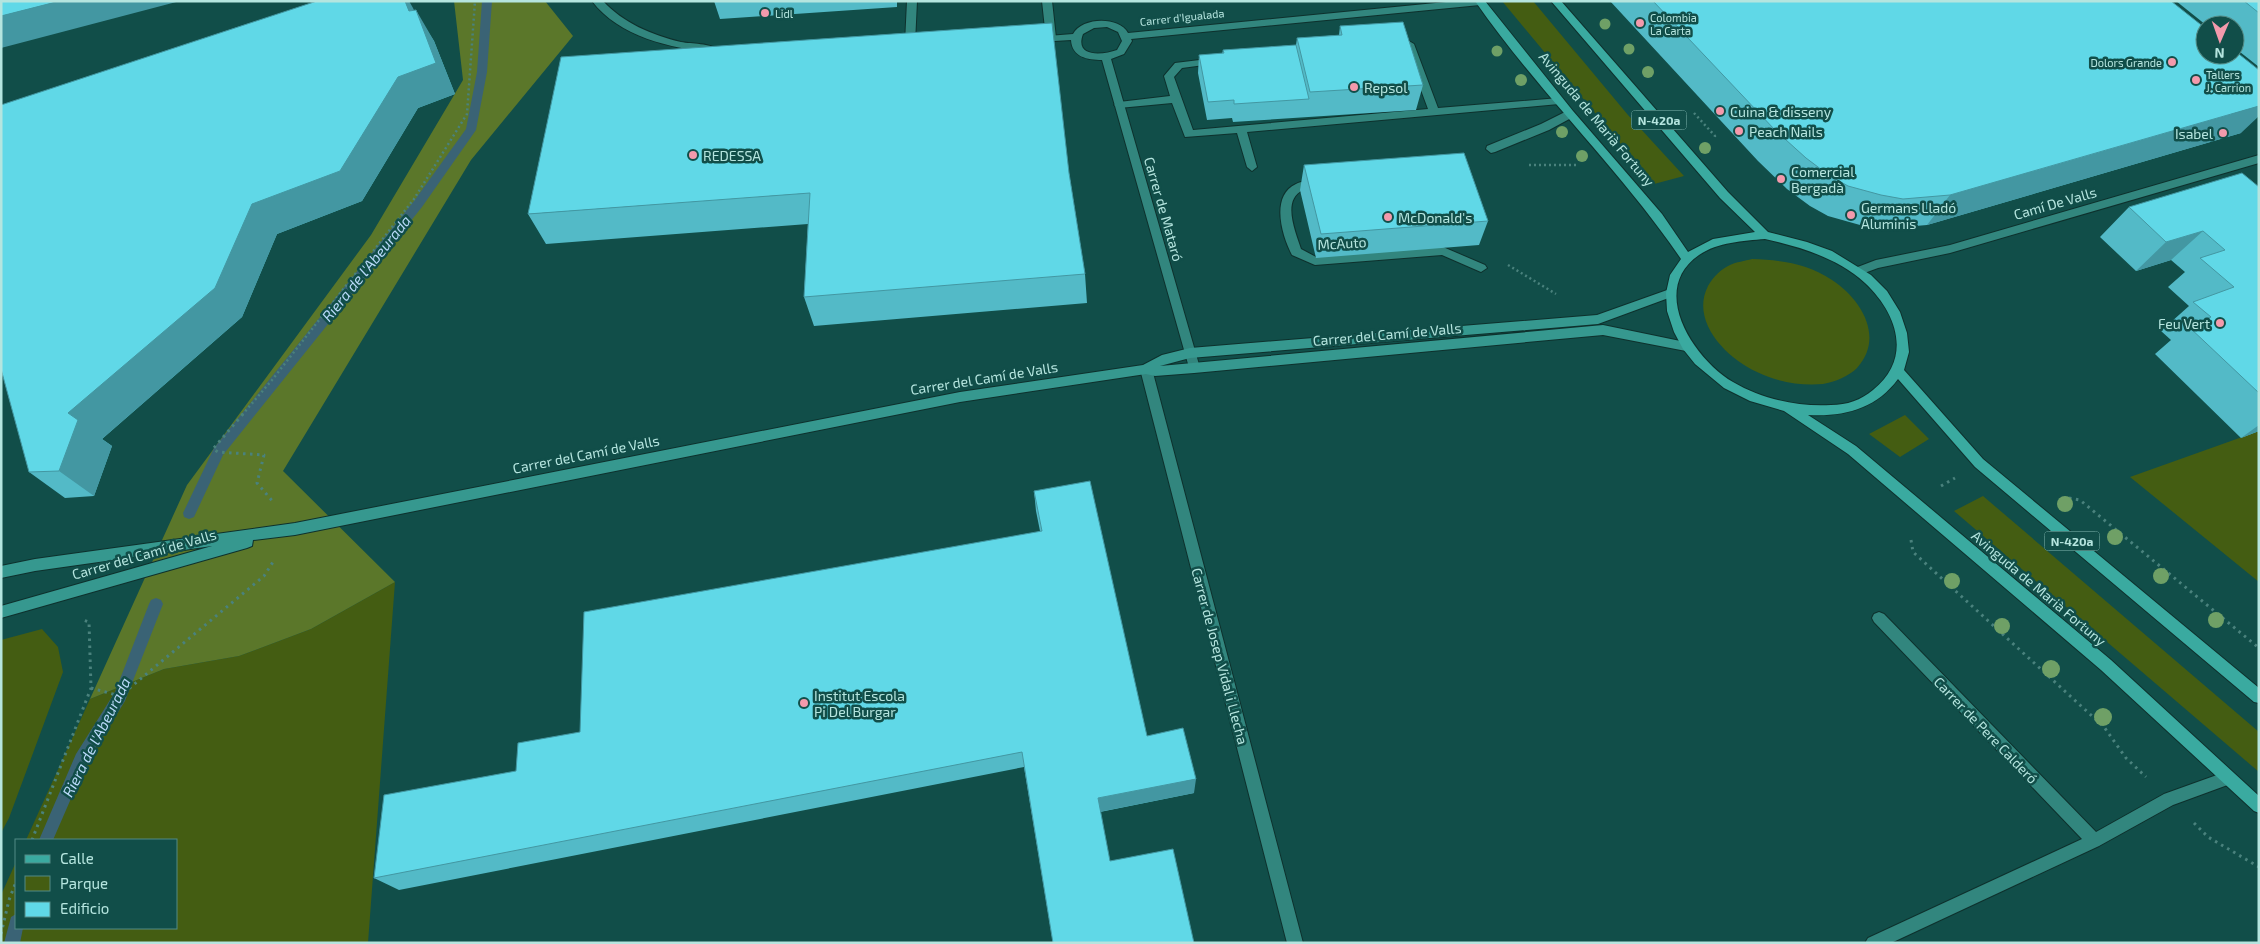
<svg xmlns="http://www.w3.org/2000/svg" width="2260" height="944" font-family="'Exo 2',sans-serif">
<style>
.green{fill:#445d12}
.forest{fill:#5b772a}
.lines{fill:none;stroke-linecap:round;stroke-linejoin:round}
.stream{fill:#3a6375;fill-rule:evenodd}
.service-casing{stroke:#0e312d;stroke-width:2}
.minor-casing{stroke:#0e312d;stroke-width:2}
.secondary-casing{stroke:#0e312d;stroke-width:2}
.primary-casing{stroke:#0e312d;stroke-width:2}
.path-far1{stroke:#4a827d;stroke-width:2.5;stroke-dasharray:2 3;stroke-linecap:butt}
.path{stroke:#4a827d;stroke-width:3;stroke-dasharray:2.5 4.5;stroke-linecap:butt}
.service{fill:#32867e;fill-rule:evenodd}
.minor{fill:#32867e;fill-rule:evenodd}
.secondary{fill:#36988f;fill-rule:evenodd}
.primary{fill:#3aaaa0;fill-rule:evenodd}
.tree{fill:#6fa066}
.wall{fill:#53bac7}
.shaded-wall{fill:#4397a2}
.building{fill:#60d8e7;stroke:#4397a2}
.poi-dot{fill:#f39aac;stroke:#114e49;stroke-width:2}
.labels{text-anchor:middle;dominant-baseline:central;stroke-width:5;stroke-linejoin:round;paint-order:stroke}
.far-poi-label{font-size:11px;fill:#b5e5df;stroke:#114e49;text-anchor:start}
.far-street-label{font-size:11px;fill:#b5e5df;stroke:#114e49}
.shield{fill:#114e49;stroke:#84b8b2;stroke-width:1}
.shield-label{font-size:12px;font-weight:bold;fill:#b5e5df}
.poi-label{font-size:14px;fill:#b5e5df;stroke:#114e49;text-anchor:start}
.street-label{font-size:14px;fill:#b5e5df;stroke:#114e49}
.water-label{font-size:15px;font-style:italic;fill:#b8d9f8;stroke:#114e49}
</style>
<rect width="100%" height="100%" fill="#114e49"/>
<path class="green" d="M1502,1H1533L1628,115L1684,176L1654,184Z
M1752,259C1780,260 1807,263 1832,280C1861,299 1885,337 1857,368C1849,376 1835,382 1823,384C1801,386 1777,382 1757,372C1726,358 1690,321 1708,286C1713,277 1721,269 1730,265C1736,262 1745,261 1752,259Z
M1905,415L1929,439L1900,457L1869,434Z
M2259,431V582L2130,477Z
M1983,496L2259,732V772L1954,511Z
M395,582L368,943H1V895L16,862V928H176V840H26L90,699L164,669L239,656L311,629Z
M42,629L58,647L63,672L9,818L1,833V640Z"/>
<path class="forest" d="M454,1H545L573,36L471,160L283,471L395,582L311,629L239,656L164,669L90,699L187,485L371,235L463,80Z"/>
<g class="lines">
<path class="stream" d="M482,1H492L487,72L476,130L422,207L223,455L194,517L189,519L184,517L183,513L214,448L414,201L466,129L477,72Z
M156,598L161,600L163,604L125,701L86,764L53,840H39L76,754L115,692L149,604L151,600Z
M16,914V928H23L20,943H4L11,917Z"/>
<defs>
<path id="service" d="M907,1H917L915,43L910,46L905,43Z
M1042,1H1052L1056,38L1051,41L1046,38Z
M1409,41L1414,44L1438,108L1559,98L1564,101L1559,104L1247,132L1257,167L1252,171L1247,167L1237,133L1185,137L1172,103L1119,108L1114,105L1119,102L1170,96L1164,76L1175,63L1216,58L1219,59V63L1182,68L1174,77L1193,130L1428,109L1404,44Z
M1569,110L1574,114L1573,117L1549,130L1495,152L1491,153L1486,149L1487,146L1541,124Z
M1315,179L1320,183L1319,186C1314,187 1308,188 1303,190C1281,200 1296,233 1301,249L1316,257L1443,247L1485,265L1487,268L1481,272L1442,255L1315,265L1292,255C1282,236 1270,196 1296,184C1301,181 1309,181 1315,179Z"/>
<path id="minor" d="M592,1H603C623,23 652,35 681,42C691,44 711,43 718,50L713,53C671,48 619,37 592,1Z
M1456,1L1485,2L1480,5L1131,39L1132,41L1124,54L1111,59L1200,368L1194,373L1190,371L1102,60C1087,60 1072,57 1071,40L1038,42L1033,39L1035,37L1073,34C1082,17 1119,16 1128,33ZM1107,27L1118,32L1122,41L1117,50C1103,55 1074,58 1083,34L1094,28Z
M2259,155V163L1950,253L1878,268L1859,275L1853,271L1855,268L1876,260L1950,245Z
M1146,364L1152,369L1303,943H1287L1140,369Z
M1879,612L1884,614L2096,832L2164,794L2228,771L2233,773L2235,778L2233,783L2173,805L2099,846L1891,943H1865L1868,938L2082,839L1874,622L1872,618L1874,614Z"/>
<path id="secondary" d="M1670,289L1674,290L1676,293L1674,296L1598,324L1190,358L1160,366L1603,325L1690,343L1692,346L1686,351L1603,335L1194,373L1155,376L1146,374L960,402L295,535L253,540L252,546L247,548L1,618V606L212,546L35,571L1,578V566L35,559L295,523L960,392L1143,365L1162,355L1190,348L1597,315Z"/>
<path id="primary" d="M1475,1H1485L1573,111L1662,214L1688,252L1713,239L1755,232L1720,198L1551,1H1561L1728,192L1768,232L1807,242L1832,251L1871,275L1887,291L1900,312L1907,333L1909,352L1904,370L1983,459L2259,688V703L2254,702L1975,467L1898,379C1876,409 1844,417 1808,415L1856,446L2111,660L2259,796V813L2254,811L2101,670L1848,454L1784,411L1750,401L1724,388L1695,364L1683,349L1674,332L1667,311L1666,293L1670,275L1681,259C1619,168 1538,92 1475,1ZM1765,239C1800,247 1838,258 1865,283C1897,313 1913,358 1873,390C1861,400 1847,405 1831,405C1798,407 1762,399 1733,382C1694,359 1648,290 1699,255C1718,242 1743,241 1765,239Z"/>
</defs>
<use href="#service" class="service-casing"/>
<use href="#minor" class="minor-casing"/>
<use href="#secondary" class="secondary-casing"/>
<use href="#primary" class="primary-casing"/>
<path class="path-far1" d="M1694,113L1715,136L1714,139
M1529,165H1578
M1508,265L1556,294
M242,415L272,380L414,199L467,114L475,1"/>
<path class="path" d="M243,414L213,449L218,452L264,455L257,483L274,503
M1941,486L1955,478
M2069,498L2080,500L2259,648
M1911,540L1913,552L2104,727L2126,758L2146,777
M91,688L120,696L264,576L273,562
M2194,823L2208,837L2259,867
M32,840L91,688L89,622L83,620
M1,934L9,900L16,882"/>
<use href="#service" class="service"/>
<use href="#minor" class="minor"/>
<use href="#secondary" class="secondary"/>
<use href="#primary" class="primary"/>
</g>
<g class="tree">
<circle cx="1605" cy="24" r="5.5"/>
<circle cx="1629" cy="49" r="5.5"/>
<circle cx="1497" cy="51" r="5.5"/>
<circle cx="1648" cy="72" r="6"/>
<circle cx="1521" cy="80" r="6"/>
<circle cx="1562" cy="132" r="6"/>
<circle cx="1705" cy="148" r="6"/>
<circle cx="1582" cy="156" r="6"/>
<circle cx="2065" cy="504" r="8"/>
<circle cx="2115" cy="537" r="8"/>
<circle cx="2161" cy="576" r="8"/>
<circle cx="1952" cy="581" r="8"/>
<circle cx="2216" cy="620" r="8"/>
<circle cx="2002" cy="626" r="8"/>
<circle cx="2051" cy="669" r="9"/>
<circle cx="2103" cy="717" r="9"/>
</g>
<path class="wall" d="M714,1H897V7L720,19Z
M1610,1H2171L2241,133L1927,225L1881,229L1860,225L1828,216L1810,206L1787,189L1758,161Z
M2176,1H2259V67L2235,48V25H2206Z
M414,10L434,41L455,94L418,108L362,201L277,234L242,317L102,439L112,446L94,496L65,498L29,472Z
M1340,26L1423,85L1416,110L1233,122L1232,118L1207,120L1198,73L1199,55L1222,54L1223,50L1296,45L1297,38L1339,35Z
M1304,165L1488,221L1479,245L1316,258L1300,190Z
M1069,173L1085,274L1087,303L814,326L804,297L808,224L546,244L528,214Z
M2259,187V431L2241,438L2155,354L2171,340L2161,331L2189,306L2168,287L2185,272L2171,260L2136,271L2100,237L2129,207Z
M1034,491L1147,736L1194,793L1100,812L1053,943L1024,767L399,890L374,878L516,771L580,732L1040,531L1036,511Z"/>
<path class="shaded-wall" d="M60,1H180L1,48V16Z
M405,1H409L413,8L428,42L409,11Z
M416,10L434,41L455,94L418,108L362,201L277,234L242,317L102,439L112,446L94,496L59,471L68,413L252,204Z
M2259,106V116L2241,133L1927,225L1950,195Z
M2203,231L2171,260L2136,271L2166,242Z
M2259,425V431L2241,438Z
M1196,779L1194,793L1099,812L1098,798Z"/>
<path class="building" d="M1,1H60L1,16Z
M317,1H405L409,11L416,10L436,63L398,77L340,171L252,204L215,288L68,413L78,420L59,471L29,472L1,369V105Z
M1653,1H2171L2205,28V55H2235V51L2259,70V106L1950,195L1903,199L1881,195L1848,186L1830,176L1806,158L1775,130Z
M2244,1H2259V13Z
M1403,22L1423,85L1310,92L1297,38L1342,35L1340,26Z
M1052,23L1069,173L1085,274L804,297L810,193L528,214L561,57Z
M1296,45L1309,99L1234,104V100L1208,102L1199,55L1224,53L1223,50Z
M1464,153L1488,221L1321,234L1304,165Z
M2242,173L2259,187V393L2188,326L2211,317L2193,302L2234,287L2200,258L2225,250L2203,231L2166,242L2129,207Z
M1090,481L1147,736L1183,728L1196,779L1098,798L1110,861L1173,849L1194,943H1053L1022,752L374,878L384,795L516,771L518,743L580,732L584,612L1042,531L1034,491Z"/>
<g class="poi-dot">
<circle cx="765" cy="13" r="5"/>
<circle cx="1640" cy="23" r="5"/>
<circle cx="2172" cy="62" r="5"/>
<circle cx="2196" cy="80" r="5"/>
<circle cx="1354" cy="87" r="5"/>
<circle cx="1720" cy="111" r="5"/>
<circle cx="1739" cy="131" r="5"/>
<circle cx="2223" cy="133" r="5"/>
<circle cx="693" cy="155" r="5"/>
<circle cx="1781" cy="179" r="5"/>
<circle cx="1851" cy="215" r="5"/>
<circle cx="1388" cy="217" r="5"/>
<circle cx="2220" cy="323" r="5"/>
<circle cx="804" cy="703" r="5"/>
</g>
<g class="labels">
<g class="far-poi-label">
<text x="775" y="13">Lidl</text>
<text x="1650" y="17">Colombia<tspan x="1650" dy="13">La Carta</tspan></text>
<text x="2162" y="62" text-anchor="end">Dolors Grande</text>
<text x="2206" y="74">Tallers<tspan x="2206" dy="13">J. Carrion</tspan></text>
</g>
<g class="far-street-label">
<text transform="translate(1182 17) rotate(-6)">Carrer d'Igualada</text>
</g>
<g class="shield">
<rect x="1631.5" y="110.5" width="55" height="19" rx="4"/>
<rect x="2044.5" y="531.5" width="55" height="19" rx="4"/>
</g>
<g class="shield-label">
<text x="1659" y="120">N-420a</text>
<text x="2072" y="541">N-420a</text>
</g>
<g class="poi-label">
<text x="1364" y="87">Repsol</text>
<text x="1730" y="111">Cuina &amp; disseny</text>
<text x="1749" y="131">Peach Nails</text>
<text x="2213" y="133" text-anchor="end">Isabel</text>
<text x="703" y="155">REDESSA</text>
<text x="1791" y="171">Comercial<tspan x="1791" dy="16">Bergadà</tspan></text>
<text x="1861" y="207">Germans Lladó<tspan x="1861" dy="16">Aluminis</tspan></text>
<text x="1398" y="217">McDonald's</text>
<text x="2210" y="323" text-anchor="end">Feu Vert</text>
<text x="814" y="695">Institut Escola<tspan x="814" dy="16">Pi Del Burgar</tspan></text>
</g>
<g class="street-label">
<text transform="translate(1597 119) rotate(50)">Avinguda de Marià Fortuny</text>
<text transform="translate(2055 203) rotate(-16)">Camí De Valls</text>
<text transform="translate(1164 209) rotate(74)">Carrer de Mataró</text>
<text transform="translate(1342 243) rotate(-3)">McAuto</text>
<text transform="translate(1387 334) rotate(-5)">Carrer del Camí de Valls</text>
<text transform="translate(984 378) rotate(-9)">Carrer del Camí de Valls</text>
<text transform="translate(586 454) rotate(-11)">Carrer del Camí de Valls</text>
<text transform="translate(144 554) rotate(-16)">Carrer del Camí de Valls</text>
<text transform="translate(2039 588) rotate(40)">Avinguda de Marià Fortuny</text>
<text transform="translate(1220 656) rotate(75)">Carrer de Josep Vidal i Llecha</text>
<text transform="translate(1986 730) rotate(46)">Carrer de Pere Calderó</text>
</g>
<g class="water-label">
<text transform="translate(366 268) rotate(-51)">Riera de l'Abeurada</text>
<text transform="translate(96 737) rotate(-63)">Riera de l'Abeurada</text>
</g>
</g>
<rect width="2260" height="944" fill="none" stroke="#b5e5df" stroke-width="5"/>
<rect x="15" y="839" width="162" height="90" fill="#114e49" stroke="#538a85"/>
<rect x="25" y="855" width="25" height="8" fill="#3aaaa0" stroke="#538a85"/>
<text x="60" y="864" font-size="15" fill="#b5e5df">Calle</text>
<rect x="25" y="876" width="25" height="15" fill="#445d12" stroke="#538a85"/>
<text x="60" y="889" font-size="15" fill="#b5e5df">Parque</text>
<rect x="25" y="902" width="25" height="15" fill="#60d8e7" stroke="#538a85"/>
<text x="60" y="914" font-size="15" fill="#b5e5df">Edificio</text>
<g transform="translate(2220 40) rotate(182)"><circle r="24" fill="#114e49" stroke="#538a85"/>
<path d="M0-4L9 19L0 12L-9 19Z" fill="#f39aac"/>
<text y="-8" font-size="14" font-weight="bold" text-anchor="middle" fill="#b5e5df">N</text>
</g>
</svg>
